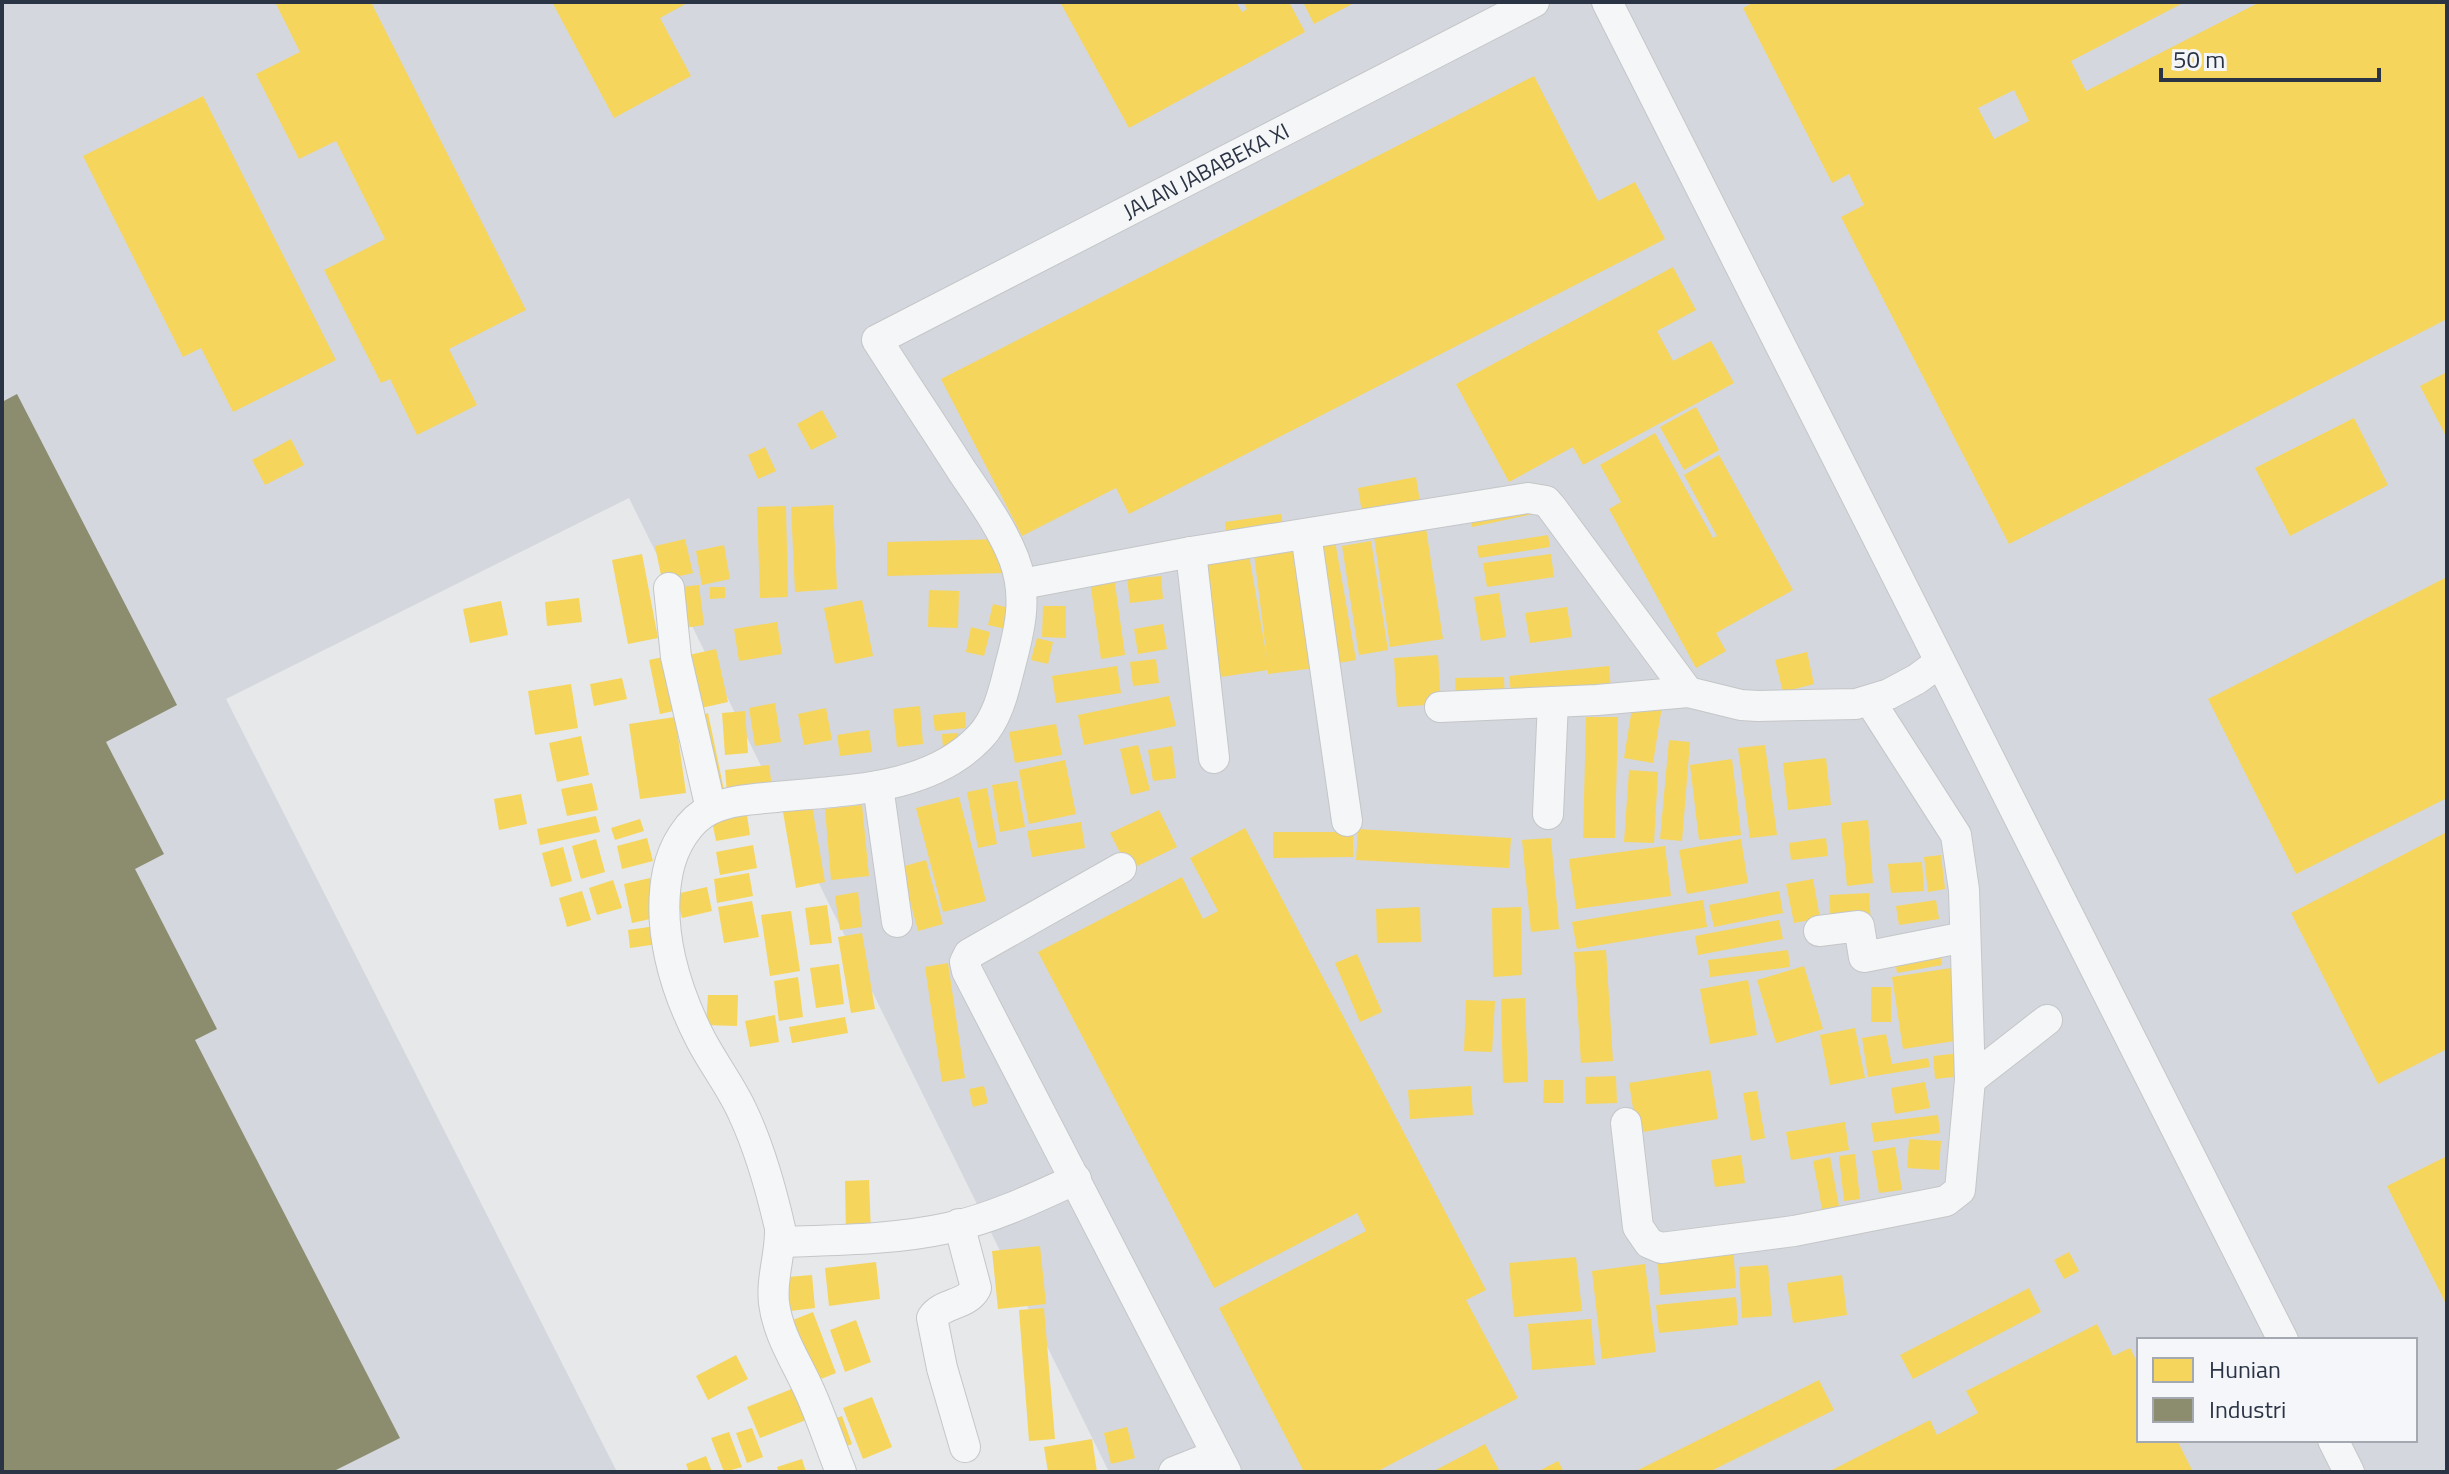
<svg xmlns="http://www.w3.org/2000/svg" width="2449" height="1474" font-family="'Titillium Web',sans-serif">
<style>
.built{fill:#d4d7dd;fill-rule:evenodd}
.homes{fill:#f6d55c;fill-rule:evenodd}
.industry{fill:#8c8c6e}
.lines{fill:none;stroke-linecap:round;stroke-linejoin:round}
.street-casing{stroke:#c4c6c8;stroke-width:32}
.street{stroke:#f5f6f7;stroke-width:30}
.labels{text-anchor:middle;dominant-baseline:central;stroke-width:8;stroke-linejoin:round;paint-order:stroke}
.street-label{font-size:22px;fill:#2b3445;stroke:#f4f6f9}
</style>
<rect width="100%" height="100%" fill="#e6e8ea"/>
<path class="built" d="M2,2H2447V1472H1109L629,498L226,699L617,1472H2ZM2139,1340H2415V1440H2139Z"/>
<path class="homes" d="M275,2H371L526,310L449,349L477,405L417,435L390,379L381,383L324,270L385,239L336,141L299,159L256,74L300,52Z
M552,2H689L660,18L691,76L614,118Z
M1060,2H1236L1242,12L1247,9L1243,2H1289L1305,32L1129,128Z
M1303,2H1356L1314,24Z
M1754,2H2185L2071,61L2086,91L2260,2H2447V319L2009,544L1841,217L1864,205L1849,174L1832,183L1743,8ZM2014,90L2029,121L1994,139L1978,108Z
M1534,76L1598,201L1635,182L1665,239L1129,514L1116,488L1022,536L941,379Z
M203,96L336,360L233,412L201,348L183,357L83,156Z
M1673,267L1696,310L1657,331L1673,361L1711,341L1734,383L1583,465L1573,447L1509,482L1456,384Z
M2447,372V438L2420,386Z
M1696,407L1719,450L1684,470L1660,427Z
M822,410L837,437L811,450L797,424Z
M2354,418L2388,485L2290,536L2255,468Z
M1655,433L1713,538L1717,536L1684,475L1719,455L1793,590L1716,633L1726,651L1696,668L1609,509L1621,502L1600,465Z
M291,439L304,465L265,485L252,460Z
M765,447L776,471L758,479L748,455Z
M1416,477L1420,502L1362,512L1358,488Z
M833,505L837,589L795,592L791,507Z
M1531,505L1533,514L1472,527L1471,517Z
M786,506L788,597L760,598L757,507Z
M1281,514L1284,532L1227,540L1225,522Z
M1425,522L1443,639L1390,647L1373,530Z
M1548,535L1550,547L1479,558L1477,546Z
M685,539L693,573L662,580L655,546Z
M1004,539L1005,573L887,576V542Z
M1335,541L1356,660L1333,664L1312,546Z
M1371,541L1388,650L1359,655L1342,546Z
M724,545L730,579L702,585L696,551Z
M1301,548L1315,668L1268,674V670L1214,678L1196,563L1249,555L1267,659L1254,554Z
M642,554L658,638L628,644L612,560Z
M1551,554L1554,577L1487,587L1483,563Z
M1161,576L1163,599L1130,603L1127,579Z
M1114,577L1125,655L1101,659L1090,581Z
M2447,577V798L2296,874L2208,699Z
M699,585L704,625L678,629L671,588Z
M710,587H725V598L710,599Z
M929,590L959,591L958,628L928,627Z
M1499,593L1506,637L1481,641L1474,597Z
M579,598L582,622L547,626L545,602Z
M862,600L873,656L835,664L824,608Z
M501,601L508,635L470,643L463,609Z
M993,604L1014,609L1010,630L988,625Z
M1043,606H1066V638L1042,637Z
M1567,607L1572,637L1530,643L1525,613Z
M777,622L782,654L739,661L734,629Z
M1163,624L1167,649L1138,654L1134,629Z
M971,627L990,632L984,656L966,652Z
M1037,638L1053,642L1048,664L1031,660Z
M716,649L728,702L701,708L689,655Z
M1807,652L1814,684L1783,692L1775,660Z
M1438,655L1441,704L1397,707L1394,658Z
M668,656L678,710L660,714L649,660Z
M1156,659L1159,683L1133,686L1130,662Z
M1117,666L1121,693L1056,703L1052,676Z
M1609,666L1611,690L1512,700L1509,676Z
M1504,677L1505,702L1456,703L1455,678Z
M622,678L627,699L594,706L590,684Z
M571,684L578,728L535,735L528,691Z
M1169,696L1176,726L1084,745L1078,715Z
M1633,702L1662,706L1653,763L1624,758Z
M775,703L781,742L755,746L749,708Z
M920,706L923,744L897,747L893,709Z
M826,708L832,740L804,745L798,714Z
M745,711L748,753L725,755L722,713Z
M965,712L966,728L935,731L933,715Z
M708,713L724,790L711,793L696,718Z
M675,717L686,793L640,799L629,724Z
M1586,717H1618L1615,838H1583Z
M1056,724L1062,755L1015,763L1009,732Z
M869,730L872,752L840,756L837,735Z
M958,733L959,747L943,748L942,734Z
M581,736L589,775L557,782L549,743Z
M1669,740L1690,742L1682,841L1660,839Z
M1138,745L1150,790L1131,795L1120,749Z
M1765,745L1777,835L1750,838L1738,748Z
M1172,746L1176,778L1153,781L1148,750Z
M1826,758L1831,805L1788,810L1783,763Z
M1732,759L1741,835L1699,840L1690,765Z
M1065,760L1076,814L1029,824L1019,770Z
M769,765L772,787L727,793L725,770Z
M1629,770L1658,772L1654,843L1624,842Z
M1017,781L1025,827L1000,832L992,785Z
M592,783L598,810L567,816L561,789Z
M987,788L997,844L978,848L967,792Z
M521,794L527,824L499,830L494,799Z
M959,797L986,901L943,912L916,808Z
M862,805L869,876L831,880L825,809Z
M812,806L825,882L796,888L783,812Z
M1159,810L1177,847L1129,870L1110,833Z
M747,815L750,835L716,841L712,821Z
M596,816L600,832L540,845L537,829Z
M640,819L644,831L615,840L611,828Z
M1868,820L1873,883L1847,886L1841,823Z
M1081,822L1085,848L1032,857L1027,831Z
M1245,828L1486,1290L1466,1300L1518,1398L1376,1472H1304L1219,1308L1366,1231L1357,1213L1214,1288L1038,952L1182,877L1203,919L1218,911L1190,858Z
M1358,829L1511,838L1509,868L1356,860Z
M1273,832H1353V857L1273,858Z
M2447,832V1049L2378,1084L2291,913Z
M647,838L653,861L622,869L617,846Z
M1551,838L1559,929L1531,932L1522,840Z
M1826,838L1828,856L1791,860L1789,843Z
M596,839L605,872L581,879L572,846Z
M1741,839L1748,883L1687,894L1679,850Z
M753,845L757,868L720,875L716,852Z
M1665,846L1671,896L1576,909L1569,859Z
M563,847L572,881L551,887L542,853Z
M1941,855L1945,889L1928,892L1924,857Z
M926,860L943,924L918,931L901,867Z
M1922,862L1924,891L1891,893L1888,864Z
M749,873L753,896L717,903L714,879Z
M650,878L659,917L632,923L624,884Z
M1813,879L1820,918L1794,923L1786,884Z
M613,880L622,908L597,915L589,888Z
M707,887L712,911L682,918L676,894Z
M582,891L591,920L567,927L559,898Z
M1779,891L1783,913L1714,927L1709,905Z
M858,892L862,927L840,930L835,896Z
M1869,893L1871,924L1831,927L1829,895Z
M1703,900L1707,927L1577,949L1572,922Z
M1936,900L1939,919L1899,925L1896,906Z
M752,901L759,937L724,943L718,907Z
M827,905L832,943L810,945L805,908Z
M1420,907L1421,942L1377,943L1376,909Z
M1521,907L1522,975L1493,977L1492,908Z
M791,911L800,971L770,976L761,915Z
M1779,920L1783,939L1698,955L1695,936Z
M663,925L665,943L630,948L628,930Z
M862,933L875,1009L851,1013L838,937Z
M1939,948L1942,965L1897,973L1894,956Z
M1606,950L1613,1061L1581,1063L1574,952Z
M1788,950L1790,967L1710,977L1708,960Z
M1357,954L1382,1012L1360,1022L1335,963Z
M948,963L965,1078L942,1082L925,967Z
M839,964L844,1004L816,1008L810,968Z
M1804,966L1823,1029L1776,1043L1757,980Z
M1951,968L1961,1040L1903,1049L1892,977Z
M798,977L803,1017L779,1021L774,981Z
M1748,980L1757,1035L1710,1044L1700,989Z
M1871,987H1891V1022H1871Z
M708,995H738L737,1026L706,1025Z
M1525,998L1528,1082L1503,1083L1501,999Z
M1466,1000L1495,1001L1492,1052L1464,1051Z
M775,1015L779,1042L750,1047L745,1021Z
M845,1017L848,1033L792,1043L789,1027Z
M1855,1028L1865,1078L1830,1085L1820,1035Z
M1886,1034L1892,1064L1928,1058L1930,1067L1868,1077L1862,1038Z
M1961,1053L1963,1076L1935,1079L1933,1056Z
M1710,1070L1718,1119L1637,1133L1629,1083Z
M1616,1076L1617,1103L1586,1104L1585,1077Z
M1544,1080H1563V1103H1543Z
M1925,1082L1930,1108L1895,1114L1891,1088Z
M984,1086L988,1103L973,1107L969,1089Z
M1471,1086L1473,1115L1410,1119L1408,1090Z
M1757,1091L1765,1138L1751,1141L1743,1093Z
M1938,1115L1940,1133L1874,1142L1871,1123Z
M1845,1122L1849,1150L1791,1160L1786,1132Z
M1909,1139L1941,1141L1939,1170L1907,1168Z
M1895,1147L1902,1190L1879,1193L1872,1151Z
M1855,1154L1860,1199L1844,1201L1839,1156Z
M1741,1155L1745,1183L1715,1187L1711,1160Z
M2447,1156V1306L2387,1186Z
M1830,1157L1839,1206L1822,1209L1813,1161Z
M869,1180L871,1234L846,1235L845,1181Z
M1040,1246L1046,1304L998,1309L992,1251Z
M1733,1246L1736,1288L1660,1295L1657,1252Z
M2069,1252L2079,1271L2064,1279L2054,1260Z
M1576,1257L1582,1311L1514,1317L1509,1263Z
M876,1262L880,1299L829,1306L825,1268Z
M1645,1264L1656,1352L1602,1359L1592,1271Z
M1768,1265L1772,1316L1742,1318L1739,1267Z
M812,1275L815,1308L790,1311L787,1277Z
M1842,1275L1847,1315L1793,1323L1787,1283Z
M2029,1288L2041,1312L1913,1379L1900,1355Z
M1736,1297L1738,1325L1659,1333L1656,1305Z
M1044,1308L1055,1439L1029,1441L1019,1310Z
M813,1312L836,1373L816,1381L793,1320Z
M1591,1319L1595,1365L1532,1370L1528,1324Z
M856,1320L871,1362L845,1372L830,1330Z
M2097,1324L2113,1356L2130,1348L2139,1366V1440H2177L2193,1472H1828L1930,1420L1937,1435L1978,1413L1966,1391Z
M736,1355L748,1379L708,1400L696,1376Z
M1819,1380L1834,1410L1709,1472H1634Z
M794,1388L806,1420L760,1438L747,1407Z
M872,1397L892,1447L863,1459L843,1408Z
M842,1416L852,1444L839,1449L829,1421Z
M1127,1427L1135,1458L1111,1464L1104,1433Z
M752,1428L763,1457L747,1463L736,1433Z
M729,1432L742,1467L724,1472L711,1438Z
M1092,1439L1097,1472H1048L1044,1447Z
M1485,1444L1500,1472H1432Z
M706,1456L712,1472H689L686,1464Z
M802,1459L806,1472H779L777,1467Z
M1558,1461L1564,1472H1537Z"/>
<path class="industry" d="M17,394L177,705L106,742L164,854L135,869L217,1029L195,1040L400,1438L332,1472H2V402Z"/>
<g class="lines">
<defs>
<g id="street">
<path d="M1607,2L2283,1340"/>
<path d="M1306,534L1347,821"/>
<path d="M1191,552L1214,758"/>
<path d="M1022,584L1191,552L1528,498L1546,501L1552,508L1688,692L1741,705L1758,706L1856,704L1889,694L1917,679L1940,662"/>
<path d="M669,588L676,657L711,809"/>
<path d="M1440,707L1597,700L1688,692"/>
<path d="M878,786L897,922"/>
<path d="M1548,814L1553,702"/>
<path d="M1121,868L969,954L965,962L967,971L1226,1472"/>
<path d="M1819,931L1859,926L1864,957L1965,937"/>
<path d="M1970,1080L2047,1020"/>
<path d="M1626,1123L1638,1227L1649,1243L1661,1248L1794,1231L1946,1201L1960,1190L1970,1080L1964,890L1956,835L1870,701"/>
<path d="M959,1224L976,1288C967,1306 942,1302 932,1318L942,1368L965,1447"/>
<path d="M780,1242C836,1240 893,1240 948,1228C993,1218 1035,1198 1076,1179"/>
<path d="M2333,1440L2349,1472"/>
<path id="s1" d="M841,1472C830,1445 821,1416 809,1390C796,1361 778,1335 774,1303C771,1278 781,1253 780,1228C771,1189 760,1149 743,1113C732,1088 714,1065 701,1040C675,990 656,928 668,871C673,847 688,820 711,809C731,800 755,799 776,797C844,790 929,791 980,737C998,718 1004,690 1010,666C1020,629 1028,596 1014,559C1002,528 981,499 962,471C934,427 905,384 877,340L1534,2"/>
<path d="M1174,1472L1217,1455"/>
</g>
</defs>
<use href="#street" class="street-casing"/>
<use href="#street" class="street"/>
</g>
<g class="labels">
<g class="street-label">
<text stroke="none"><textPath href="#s1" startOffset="1816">JALAN JABABEKA XI</textPath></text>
</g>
</g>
<rect width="2449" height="1474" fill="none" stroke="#2b3445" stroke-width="8"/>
<rect x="2137" y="1338" width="280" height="104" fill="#f4f6f9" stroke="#a4a8b1" stroke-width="2"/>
<rect x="2153" y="1358" width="40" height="24" fill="#f6d55c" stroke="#a4a8b1" stroke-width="2"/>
<text x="2209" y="1378" font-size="24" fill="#2b3445">Hunian</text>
<rect x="2153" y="1398" width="40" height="24" fill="#8c8c6e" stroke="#a4a8b1" stroke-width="2"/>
<text x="2209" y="1418" font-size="24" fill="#2b3445">Industri</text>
<path d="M2161 68v12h218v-12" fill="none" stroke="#2b3445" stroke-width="4"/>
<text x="2173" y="68" font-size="24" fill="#2b3445" stroke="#f4f6f9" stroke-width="6" paint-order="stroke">50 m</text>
</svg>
